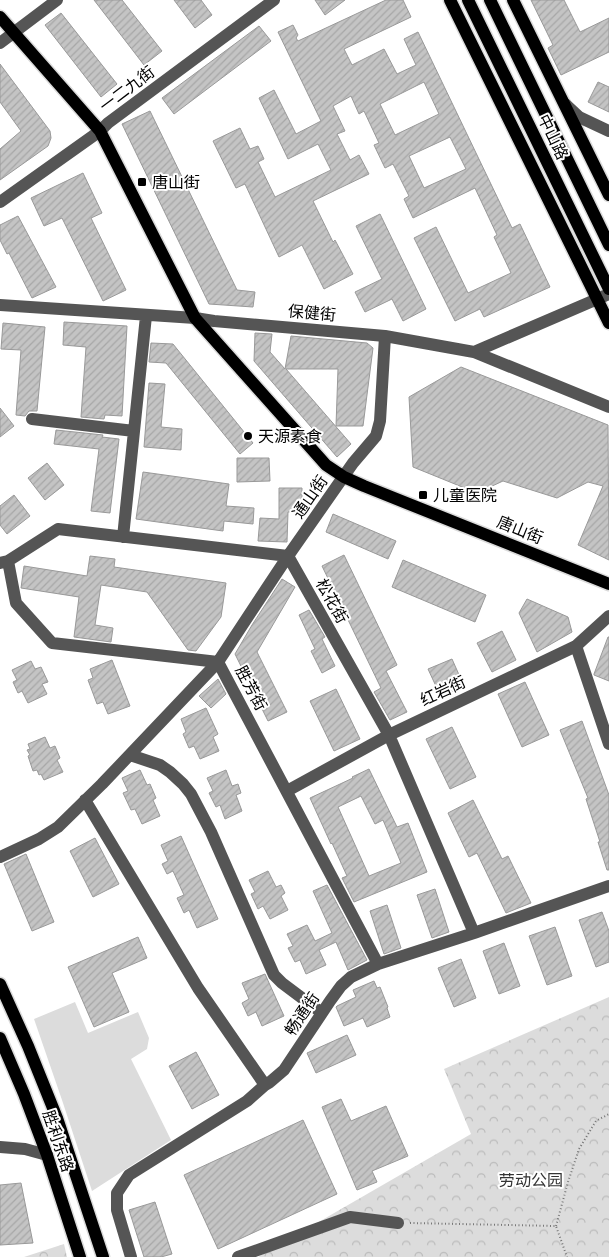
<svg xmlns="http://www.w3.org/2000/svg" width="609" height="1257" font-family="Raleway,'Noto Sans SC',sans-serif">
<style>
.green{fill:#dcdcdc}
.forest{fill:url(#forest-crowns)}
.building{fill:url(#building-hatch);stroke:#999;fill-rule:evenodd}
.lines{fill:none;stroke-linecap:round;stroke-linejoin:round}
.major-casing{stroke:#dbdbdb;stroke-width:15}
.path{stroke:#777;stroke-width:2;stroke-dasharray:1 2.5;stroke-linecap:butt}
.minor{stroke:#555;stroke-width:12}
.major{stroke:#000;stroke-width:12}
.poi-dot{fill:#000;stroke:#fff;stroke-width:2}
.labels{text-anchor:middle;dominant-baseline:central;stroke-width:4;stroke-linejoin:round;paint-order:stroke}
.street-label{font-size:16px;fill:#000;stroke:#fff}
.poi-label{font-size:16px;fill:#000;stroke:#fff;text-anchor:start}
.park-label{font-size:16px;fill:#333;stroke:#fff}
</style>
<defs>
<pattern id="forest-crowns" width="20" height="18" patternUnits="userSpaceOnUse" patternTransform="scale(1.25)"><rect width="20" height="18" fill="#dcdcdc"/><path d="M2 6a3 3 0 1 1 6 0M12 15a3 3 0 1 1 6 0" fill="none" stroke="#bbb"/></pattern>
<pattern id="building-hatch" width="6" height="6" patternUnits="userSpaceOnUse" patternTransform="scale(1.25)"><rect width="6" height="6" fill="#c4c4c4"/><path d="M-1 1l2-2M0 6l6-6M5 7l2-2" fill="none" stroke="#a7a7a7"/></pattern>
</defs>
<rect width="100%" height="100%" fill="#fff"/>
<path class="green" d="M75,1002L88,1033L138,1012L149,1038L147,1049L131,1059L171,1140L92,1191L62,1100L34,1019Z"/>
<path class="forest" d="M609,997V1257H258L471,1134L444,1069Z
M64,1244L67,1257H24Z"/>
<path class="building" d="M94,0H122L162,51L144,65Z
M174,0H201L212,15L195,28Z
M315,0H345L325,15Z
M386,0H403L411,17L344,49L352,65L384,49L397,74L416,65L404,39L418,32L512,228L520,224L550,287L484,317L480,309L455,321L414,238L436,227L468,293L511,273L494,237L497,235L475,188L413,218L404,199L409,196L393,164L385,168L374,145L379,143L364,111L359,114L351,96L333,106L345,131L337,134L350,160L359,155L369,174L313,201L333,242L335,240L353,274L324,289L302,245L279,257L245,184L236,188L213,141L240,128L250,149L258,146L264,159L258,162L275,197L331,170L318,144L288,159L259,98L274,90L296,134L321,121L278,32L293,25L298,35L296,38L298,41ZM424,82L439,114L395,135L380,104ZM450,137L466,169L424,188L409,156Z
M531,0H564L580,32L609,18V52L561,75L548,48L553,45Z
M61,13L117,84L101,97L45,25Z
M259,26L271,41L174,114L162,98Z
M0,64L50,131L51,138L48,146L0,180V149L21,131L0,102Z
M598,82L609,87V112L588,102Z
M150,111L237,290L255,292L253,307L209,304L122,124Z
M83,173L102,213L91,218L126,290L103,301L62,218L44,226L31,198Z
M380,214L426,309L403,321L392,299L365,312L355,292L382,279L356,226Z
M18,216L56,287L32,298L9,253L7,254L0,240V225Z
M64,322L127,326L122,416L105,415L104,419L81,417L86,347L63,345Z
M3,323L45,327L37,411H29L25,416L16,415L21,350L1,349Z
M255,333L272,334L270,352L285,369L291,336L367,343L373,348L363,426H336L338,369H286L351,444L337,457L254,361Z
M151,343L173,344L253,443L240,454L166,363L149,362Z
M461,367L608,425L609,560L578,545L603,486L588,482L557,498L503,481L477,493L413,467L409,397Z
M149,383L165,384L161,427L182,429L181,450L144,447Z
M0,408L14,426L0,437Z
M56,430L103,435L102,437L119,439L110,513L91,511L99,449L54,444Z
M237,458H269L270,481L237,482Z
M47,463L64,485L45,500L28,478Z
M143,472L229,484L226,506L254,508L253,524L224,521L223,531L136,519Z
M279,488H302V511L288,512L287,542L258,541L260,518L279,519Z
M14,495L30,516L7,534L0,525V506Z
M333,514L396,541L388,559L326,532Z
M344,555L397,665L386,671L407,712L390,720L374,692L381,688L322,566Z
M90,556L115,559L114,567L226,583L221,617L196,651L188,650L147,592L101,585L95,625L113,628L111,642L74,637L79,597L21,588L24,566L87,576Z
M403,560L486,595L475,622L392,587Z
M282,579L295,587L257,652L287,712L268,721L235,654L252,625Z
M527,599L568,617L572,632L537,652L519,613Z
M309,610L325,637L322,639L335,666L322,673L311,651L315,649L299,615Z
M502,631L516,660L492,672L477,643Z
M608,637H609V681L594,675V674Z
M452,659L464,686L441,697L428,669Z
M112,660L130,706L108,714L103,702L97,704L88,680L93,678L90,669Z
M31,661L35,669L41,667L48,682L42,684L47,694L28,703L22,691L18,693L13,682L17,680L12,670Z
M218,679L226,694L211,708L199,696Z
M525,682L549,735L522,747L498,694Z
M336,689L360,739L334,751L310,701Z
M206,708L218,734L213,737L219,751L200,759L194,746L189,748L183,734L186,732L181,719Z
M582,721L609,795V870H607L598,842H600L586,799L588,798L560,730Z
M452,727L476,777L450,789L426,739Z
M45,737L50,748L55,746L60,758L57,760L63,772L44,780L41,774L39,775L37,770L33,771L28,756L30,755L27,750L30,749L28,744Z
M369,769L397,827L408,823L427,872L354,902L342,878L347,876L332,843L331,844L310,798L353,778L352,777ZM361,796L375,824L383,820L401,863L369,876L338,807Z
M140,770L147,785L150,784L156,798L153,800L160,816L142,824L135,809L131,810L123,793L128,791L122,778Z
M226,770L232,786L238,784L241,793L236,795L242,811L225,819L220,805L216,807L209,793L213,791L207,778Z
M473,800L502,859L508,856L531,903L506,913L477,853L469,857L448,813Z
M181,836L218,919L197,928L189,910L184,913L177,898L184,895L173,871L167,874L162,864L168,861L161,845Z
M95,838L119,884L93,897L70,851Z
M26,854L54,922L32,931L4,864Z
M268,871L276,887L281,885L285,893L281,896L288,910L270,919L263,906L258,909L251,894L255,892L249,880Z
M327,885L367,960L348,970L336,942L319,950L326,965L306,974L300,960L295,962L288,948L293,946L287,934L307,925L315,941L332,933L313,891Z
M435,889L449,932L432,938L417,895Z
M387,905L401,948L384,954L370,911Z
M602,912L609,931V962L596,967L579,920Z
M555,927L572,976L547,985L529,936Z
M138,937L147,958L112,973L129,1012L94,1027L68,967Z
M504,943L520,986L499,994L483,951Z
M461,959L476,998L454,1007L438,968Z
M265,974L284,1016L262,1026L256,1012L248,1016L242,1003L249,999L242,983Z
M374,981L377,988L380,987L388,1007L387,1008L390,1017L367,1027L363,1018L344,1026L336,1007L337,1006L356,997L353,990Z
M347,1035L356,1055L316,1073L307,1053Z
M196,1052L219,1095L192,1109L169,1066Z
M341,1099L351,1121L386,1106L408,1156L372,1171L377,1182L357,1190L322,1107Z
M303,1120L337,1194L218,1249L184,1175Z
M21,1183L33,1243L0,1245V1185Z
M155,1202L172,1254L161,1257H144L129,1210Z"/>
<g class="lines">
<defs>
<path id="major" d="M450,0L609,323
M468,0L609,289
M490,0L609,245
M513,0L609,195
M0,17L100,131L195,318L326,465L344,477L364,486L609,584
M0,984L28,1046L57,1118L103,1257
M0,1038L24,1094L47,1155L80,1257"/>
</defs>
<use href="#major" class="major-casing"/>
<path class="path" d="M410,1223L556,1226L567,1257
M556,1226L568,1182L579,1149L596,1121L609,1114"/>
<path class="minor" d="M0,43L57,0
M565,104L579,117L609,131
M0,202L100,131L108,123L274,0
M0,305L195,318L214,321L385,336L474,352L609,407
M474,352L609,294
M32,419L134,431
M123,537L146,316
M8,561L16,603L52,643L218,662L378,964
M0,563L8,561L58,529L288,556L389,735L474,933
M576,646L609,744
M130,755L160,765L170,772L183,784L191,794L211,832L274,975L282,983L322,1013
M287,791L389,735L576,646L609,616
M85,800L198,988L265,1085
M0,857L39,839L58,827L102,784L218,662L288,556L353,463L376,436L380,421L385,336
M0,1147L25,1149L47,1155
M131,1257L117,1210V1193L129,1175L247,1101L265,1085L270,1082L284,1070L330,1001L341,986L351,977L378,964L474,933L609,886
M238,1257L350,1217L398,1223"/>
<use href="#major" class="major"/>
</g>
<g class="poi-dot">
<rect x="137" y="177" width="10" height="10" rx="2.5"/>
<circle cx="248" cy="436" r="5"/>
<rect x="418" y="490" width="10" height="10" rx="2.5"/>
</g>
<g class="labels">
<g class="street-label">
<text transform="translate(127 89) rotate(-37)">一二九街</text>
<text transform="translate(553 137) rotate(64)">中山路</text>
<text transform="translate(312 313) rotate(5)">保健街</text>
<text transform="translate(310 497) rotate(-55)">通山街</text>
<text transform="translate(520 530) rotate(22)">唐山街</text>
<text transform="translate(332 601) rotate(61)">松花街</text>
<text transform="translate(251 688) rotate(62)">胜芳街</text>
<text transform="translate(443 691) rotate(-25)">红岩街</text>
<text transform="translate(302 1014) rotate(-56)">畅通街</text>
<text transform="translate(58 1141) rotate(71)">胜利东路</text>
</g>
<g class="poi-label">
<text x="152" y="182">唐山街</text>
<text x="258" y="436">天源素食</text>
<text x="433" y="495">儿童医院</text>
</g>
<g class="park-label">
<text x="531" y="1180">劳动公园</text>
</g>
</g>
</svg>
